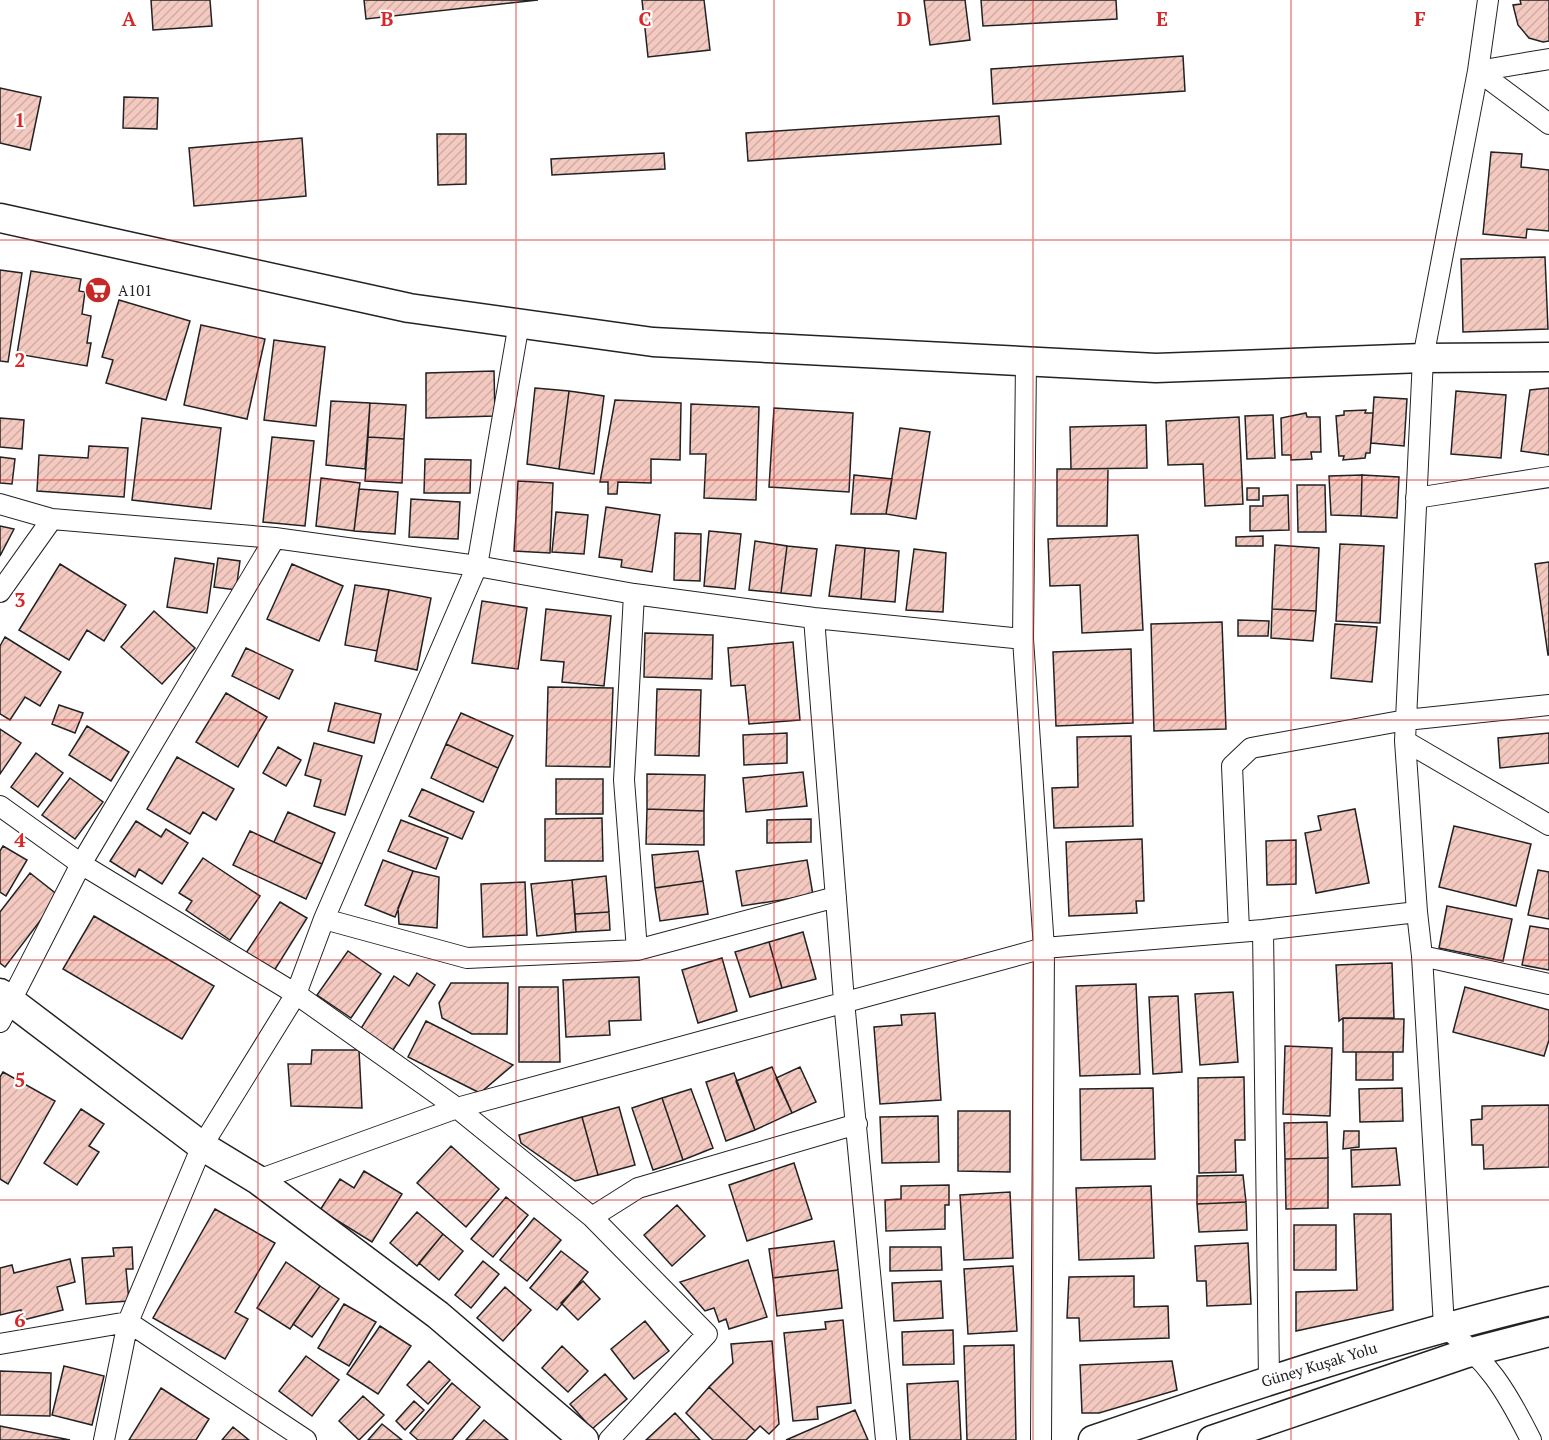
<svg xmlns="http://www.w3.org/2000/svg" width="1549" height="1440" font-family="'PT Serif',serif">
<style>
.building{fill:url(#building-hatch);stroke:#222;stroke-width:1.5}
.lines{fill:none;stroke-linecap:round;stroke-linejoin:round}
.minor-casing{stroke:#222;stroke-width:22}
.secondary-casing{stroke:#222;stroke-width:31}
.minor{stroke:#fff;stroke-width:20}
.secondary{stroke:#fff;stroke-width:28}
.grid{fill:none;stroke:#d62828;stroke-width:1.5;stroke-opacity:0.55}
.labels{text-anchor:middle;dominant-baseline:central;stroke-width:4.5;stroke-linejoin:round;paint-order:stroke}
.poi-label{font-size:15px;fill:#222;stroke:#fff;text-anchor:start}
.street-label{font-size:15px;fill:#222;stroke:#fff}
.grid-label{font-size:20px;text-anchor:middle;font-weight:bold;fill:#d62828;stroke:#fff;stroke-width:4.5;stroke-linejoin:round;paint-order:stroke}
</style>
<defs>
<pattern id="building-hatch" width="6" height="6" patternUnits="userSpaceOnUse" patternTransform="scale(1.5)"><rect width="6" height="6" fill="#f3c9c0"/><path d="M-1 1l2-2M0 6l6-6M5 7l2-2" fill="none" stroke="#d0aca5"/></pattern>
</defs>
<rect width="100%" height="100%" fill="#fff"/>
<path class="building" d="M151,0H210L212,26L153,30Z
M364,0H538L366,19Z
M642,0H704L710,50L648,57Z
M924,0H965L970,40L930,45Z
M981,0H1116L1117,19L983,26Z
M1520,0H1549V41L1543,42L1529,38L1518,25L1513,5L1521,4Z
M1183,56L1185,91L993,104L991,69Z
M0,88L41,97L30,150L0,143Z
M124,97L158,98L157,129L123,128Z
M999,116L1001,144L748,161L746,133Z
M437,134H466V184L438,185Z
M302,138L306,196L194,206L189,148Z
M1491,152L1522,154L1521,167L1549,170V231L1527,229L1526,238L1483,234Z
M664,153L665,169L552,175L551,159Z
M1545,257L1548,329L1463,332L1461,259Z
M0,270L22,273L8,362L0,361Z
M31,271L81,279L79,291L85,292L82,314L91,316L87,343H91L87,366L17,354Z
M119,300L190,321L166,400L106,383L113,360L102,357Z
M201,325L265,339L247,419L184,405Z
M274,340L325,347L316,426L264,420Z
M494,371L495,416L426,418V373Z
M535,388L569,391L559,469L527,464Z
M1549,388V455L1521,451L1530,390Z
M569,391L604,396L594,474L559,469Z
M1456,391L1506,395L1501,458L1451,454Z
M1374,397L1407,399L1404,446L1371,443Z
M615,400L681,403L680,460L651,459V483L618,482L617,494H608V482H600Z
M331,401L370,403L365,469L326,465Z
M370,403L406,405L404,439L368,437Z
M691,404L759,407L756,500L704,498L706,454H690Z
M774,408L853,413L849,492L769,487Z
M1366,410L1365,413H1373L1370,453H1366L1365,458L1343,460L1344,456H1339L1336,416L1344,415V411Z
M1306,413L1307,417H1320L1321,452H1311L1312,459L1291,460V455H1282L1281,418Z
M1273,415L1275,458L1247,459L1245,416Z
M1239,417L1243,504L1205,506L1203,464L1168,465L1166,421Z
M0,418L24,420L22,449L0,447Z
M142,418L221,428L211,509L132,500Z
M1146,425L1147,468L1071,469L1070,427Z
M900,428L930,432L916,519L886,514Z
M272,437L314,441L305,526L263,522Z
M368,437L404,439L402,483L365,481Z
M89,446L128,448L124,497L37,491L39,455L88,458Z
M0,457L15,459L12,484L0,483Z
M425,459L471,460L470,493H424Z
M1057,469H1108L1107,526H1057Z
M854,475L892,479L886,514H851Z
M1362,475L1361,516L1331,515L1329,476Z
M1362,475L1399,477L1397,518L1361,516Z
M321,478L360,483L354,531L316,526Z
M518,481L553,483L550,553L514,551Z
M1297,485H1325L1326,532H1298Z
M1247,488H1259V500H1247Z
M359,489L398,492L395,534L354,531Z
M1288,495L1289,530L1250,531V506H1263V496Z
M411,499L460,502L458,539L409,537Z
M606,507L660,515L652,572L621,567L622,560L599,557Z
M556,512L588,515L584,554L552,552Z
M0,526L14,529L0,556Z
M709,531L741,534L735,589L704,586Z
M675,533L701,534L700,581L674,580Z
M1138,535L1143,630L1082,633L1080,585L1050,586L1048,539Z
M1263,536V546H1236V537Z
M755,541L787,546L781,593L749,590Z
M1340,544L1384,546L1380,623L1336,621Z
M836,545L865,548L861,599L829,596Z
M1275,545L1319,548L1316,611L1272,609Z
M787,546L817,549L811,596L781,593Z
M865,548L899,551L895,602L861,599Z
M914,549L946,553L943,612L906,610Z
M175,558L214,564L207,613L167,607Z
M218,558L240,561L236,590L214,587Z
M1549,562V655H1548L1535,564Z
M60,564L126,605L104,641L87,630L69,660L19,630Z
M292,564L343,586L319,641L267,619Z
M355,585L389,590L377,651L345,645Z
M389,590L431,598L417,670L375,661Z
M482,601L527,608L518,669L472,663Z
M546,609L611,616L604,686L562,682L564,662L541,660Z
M1272,609L1316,611L1313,641L1271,638Z
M154,611L195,648L162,684L121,647Z
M1238,620L1269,621L1268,636H1238Z
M1222,622L1226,729L1154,731L1151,624Z
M1335,624L1377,627L1372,682L1331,678Z
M645,633L713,635L712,679L644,677Z
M5,637L61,672L40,706L25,697L10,720L0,714V646Z
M793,642L800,720L749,724L745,685L731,686L728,648Z
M246,648L293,670L279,699L232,676Z
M1131,649L1133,723L1056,726L1053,652Z
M548,687L613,688L610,767L546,766Z
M657,689L701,690L699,756L655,755Z
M226,693L267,717L238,767L196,742Z
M335,703L381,714L374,743L328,731Z
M59,705L83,713L75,733L52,724Z
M461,713L513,736L498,768L446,744Z
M87,726L129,752L111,781L69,755Z
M0,729L21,743L0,774Z
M787,733V763L744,765L743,735Z
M1549,733V763L1500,768L1498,738Z
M1131,736L1133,826L1054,828L1052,788L1078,787L1077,737Z
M314,743L362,756L345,815L314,806L321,780L305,775Z
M446,744L498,768L483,802L431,778Z
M278,747L301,760L286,786L263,773Z
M36,753L63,773L38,807L11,787Z
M177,757L234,789L216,820L203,812L190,834L147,809Z
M803,772L807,806L746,812L743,778Z
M647,774L705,775L704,811L647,809Z
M70,778L103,802L75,839L42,815Z
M556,779H603V814H556Z
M422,789L474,812L462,839L409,816Z
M647,809L704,811V845L646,844Z
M1355,809L1369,883L1316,893L1305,833L1321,830L1318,816Z
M288,812L335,833L322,864L274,842Z
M602,818L603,861H545V819Z
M811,819V842L767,843V820Z
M401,820L448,838L436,869L388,851Z
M136,821L161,837L166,829L188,843L162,884L139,869L135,877L110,861Z
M1454,826L1531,844L1516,906L1439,887Z
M250,831L322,864L306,899L233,865Z
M1142,839L1144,901H1136L1137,913L1069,916L1066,842Z
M1296,840V884L1267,885L1266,841Z
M3,846L27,860L6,896L0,892V851Z
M698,851L703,881L655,888L652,855Z
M203,858L260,896L230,940L186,910L192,901L179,893Z
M383,860L413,871L395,917L365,905Z
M807,860L813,895L742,906L736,871Z
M1538,870L1549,872V919L1528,915Z
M413,871L439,877L437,928L399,924L398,908Z
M30,873L59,896L5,967L0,963V912Z
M606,876L609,912L575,914L572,880Z
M572,880L576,932L537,936L531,884Z
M703,881L708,914L660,921L655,888Z
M525,882L527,935L483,937L481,884Z
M280,902L307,918L274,971L246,953Z
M1447,906L1512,919L1503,961L1439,948Z
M609,912L610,930L576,932L575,914Z
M94,916L214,986L182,1039L63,969Z
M1530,926L1549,929V970L1522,965Z
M803,932L816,979L782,988L769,942Z
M769,942L782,988L750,997L735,952Z
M348,951L381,974L351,1018L317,995Z
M722,958L737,1011L698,1023L682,970Z
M1392,963L1394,1018H1343L1339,1021L1336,965Z
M417,973L435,985L393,1050L360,1030L394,976L409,986Z
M639,977L641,1020L609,1021L610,1035L566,1037L563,980Z
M451,983H508L507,1034H472L442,1018L439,1003Z
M1136,984L1140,1074L1080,1076L1076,986Z
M519,987H558L560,1062H519Z
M1465,987L1549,1010V1040L1544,1056L1453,1032Z
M1233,992L1238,1062L1200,1065L1195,994Z
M1178,996L1182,1072L1153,1074L1149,997Z
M935,1013L941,1100L880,1104L874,1027L902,1025L901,1015Z
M1343,1018L1404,1019L1403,1052H1343Z
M426,1021L513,1065L480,1093L408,1057Z
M1285,1046L1332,1048L1330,1116L1283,1114Z
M312,1050H359L362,1108L291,1106L288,1064H311Z
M1356,1052H1393V1080H1356Z
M772,1067L792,1113L755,1130L736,1081Z
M800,1067L816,1102L792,1113L776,1078Z
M3,1072L55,1101L8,1184L0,1179V1077Z
M734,1073L755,1130L726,1141L706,1082Z
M1244,1077L1245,1140H1235L1236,1172L1199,1173L1198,1078Z
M1153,1088L1155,1159L1081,1160L1080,1089Z
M1402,1088L1403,1121L1360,1122L1359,1089Z
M691,1089L713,1148L683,1160L662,1098Z
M662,1098L683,1160L653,1170L632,1108Z
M1549,1105V1167L1484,1169L1483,1145H1472L1471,1120L1482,1119V1106Z
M619,1107L635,1165L598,1175L582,1117Z
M81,1109L104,1124L89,1146L99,1152L77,1185L44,1163Z
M958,1111H1010V1172L958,1171Z
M938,1116L939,1162L882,1163L880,1117Z
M582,1117L598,1175L575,1181L521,1143L519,1135Z
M1327,1122L1328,1158L1285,1159L1284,1123Z
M1344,1131H1359V1147L1343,1149Z
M451,1146L499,1189L466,1227L417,1183Z
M1396,1148L1400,1185L1352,1187L1351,1150Z
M1328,1158V1208L1286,1209L1285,1159Z
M794,1163L812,1219L747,1241L729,1185Z
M364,1171L402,1194L372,1242L320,1210L340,1179L354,1188Z
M1243,1175L1246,1202L1197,1204V1176Z
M949,1185V1205H945V1229L886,1231L885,1200L901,1199V1186Z
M1151,1186L1154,1258L1079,1260L1076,1188Z
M1010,1192L1013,1258L964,1260L960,1195Z
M506,1197L528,1215L493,1257L471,1239Z
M1246,1202L1247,1230L1199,1232L1197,1204Z
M677,1205L705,1236L672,1266L644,1235Z
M215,1209L275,1243L235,1312L248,1319L225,1359L153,1318Z
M417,1212L443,1234L417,1266L390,1243Z
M1354,1214H1391L1393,1310L1296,1331V1292L1357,1290Z
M534,1218L561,1240L527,1281L500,1260Z
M1294,1225H1336V1270H1294Z
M443,1234L463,1251L439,1280L419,1263Z
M834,1241L838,1270L773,1278L769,1249Z
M1248,1243L1251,1304L1207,1306L1206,1281H1197L1195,1246Z
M132,1247L133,1269H126L129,1301L86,1304L82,1258L114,1256L113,1248Z
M890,1247H941L942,1270L890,1271Z
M561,1251L588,1272L557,1310L530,1288Z
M70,1259L75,1282L57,1287L63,1310L23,1320L21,1310L0,1315V1268L12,1265L14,1273Z
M748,1260L767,1317L729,1329L726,1319L719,1322L714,1308L705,1311L680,1282Z
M483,1261L499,1274L471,1308L455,1295Z
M286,1262L320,1286L290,1329L257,1308Z
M1013,1266L1017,1331L968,1334L964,1269Z
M838,1270L842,1308L777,1316L773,1278Z
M1134,1276V1307L1168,1306L1169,1338L1080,1341L1079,1318H1067L1069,1277Z
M583,1281L600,1299L578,1320L561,1303Z
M941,1281L943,1318L894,1321L892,1283Z
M320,1286L339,1299L312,1337L293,1324Z
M505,1287L531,1310L503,1341L477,1318Z
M344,1304L376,1322L349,1366L318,1348Z
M843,1320L851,1403L817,1407L818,1419L793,1421L784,1333L826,1329L825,1322Z
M645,1321L669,1351L634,1379L611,1349Z
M380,1326L411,1346L378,1394L347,1374Z
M953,1330L954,1364L903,1365L902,1332Z
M772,1341L779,1424L769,1434L760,1426L755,1431L709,1387L733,1363L731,1344Z
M1014,1345L1016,1440H967L964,1346Z
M562,1346L588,1371L568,1392L542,1368Z
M306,1356L339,1380L312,1416L279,1391Z
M429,1361L450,1380L428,1404L407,1385Z
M1172,1361L1177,1390L1099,1413H1082L1080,1365Z
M64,1366L104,1376L92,1425L52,1415Z
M0,1371L51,1373L50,1416L0,1415Z
M605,1374L627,1399L592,1429L570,1404Z
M958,1381L961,1440H910L907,1384Z
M452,1383L480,1407L452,1440H418L410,1433Z
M709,1387L755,1431L746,1440H713L686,1413Z
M161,1388L209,1419L196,1440H129Z
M363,1396L384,1415L359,1440L339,1421Z
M414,1401L424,1410L405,1430L396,1421Z
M855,1410L868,1440H786Z
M675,1413L700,1440H646Z
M484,1420L508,1440H466Z
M382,1424L402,1440H368Z
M0,1426L70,1440H0Z
M233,1427L249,1440H222Z"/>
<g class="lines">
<defs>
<path id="minor" d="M1549,59L1478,71L1549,124
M519,323L477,566L324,919L467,958L637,950
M1416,498L1549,477
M0,504L52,519L0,592
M52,519L275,538L477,566L634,594L814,618L1023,639L1044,948L1041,1440
M634,594L624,780L637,950L836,897
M814,618L844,1001L886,1440
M1023,639L1026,361
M1405,741L1549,825
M0,806L81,864L296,994L457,1108L592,1217L707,1334L609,1440
M1417,912L1405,741L1423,358L1478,71L1488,0
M1239,930L1232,766L1251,748L1406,720L1549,705
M1263,930L1269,1379
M1422,956L1549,984
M0,1022L81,864L275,538
M258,1180L457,1108L1044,948L1263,930L1417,912L1422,956L1444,1326C1489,1363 1505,1388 1531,1440
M592,1217L638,1188L857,1124
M0,1344L128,1322L202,1146L296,994L324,919
M104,1440L128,1322L306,1440"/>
<path id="secondary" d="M0,218L409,308L653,342L1156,368L1423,358L1549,357
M0,993L202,1146L258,1180L438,1315L584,1440
M1093,1440C1244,1388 1394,1338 1549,1301
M1212,1440L1464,1354L1549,1332"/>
</defs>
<use href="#minor" class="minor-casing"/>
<use href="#secondary" class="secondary-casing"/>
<use href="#minor" class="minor"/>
<use href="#secondary" class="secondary"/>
</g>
<path class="grid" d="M258,0V1440M516,0V1440M774,0V1440M1033,0V1440M1291,0V1440M0,240H1549M0,480H1549M0,720H1549M0,960H1549M0,1200H1549"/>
<defs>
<symbol id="supermarket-disc" viewBox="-11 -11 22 22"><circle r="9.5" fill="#c62828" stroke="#fff"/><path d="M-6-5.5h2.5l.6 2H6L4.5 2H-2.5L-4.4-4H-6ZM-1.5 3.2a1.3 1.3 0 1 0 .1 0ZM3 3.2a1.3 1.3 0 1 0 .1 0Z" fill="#fff"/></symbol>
</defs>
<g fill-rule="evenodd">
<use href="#supermarket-disc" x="83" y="275" width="30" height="30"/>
</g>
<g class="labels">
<g class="poi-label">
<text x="118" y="290">A101</text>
</g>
<g class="street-label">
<text transform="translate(1319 1364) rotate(-17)">Güney Kuşak Yolu</text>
</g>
</g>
<g class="grid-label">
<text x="129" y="26">A</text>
<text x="387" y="26">B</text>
<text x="645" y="26">C</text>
<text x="904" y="26">D</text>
<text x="1162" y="26">E</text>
<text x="1420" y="26">F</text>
<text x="20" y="127">1</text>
<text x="20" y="367">2</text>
<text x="20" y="607">3</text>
<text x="20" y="847">4</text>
<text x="20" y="1087">5</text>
<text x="20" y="1327">6</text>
</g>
</svg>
